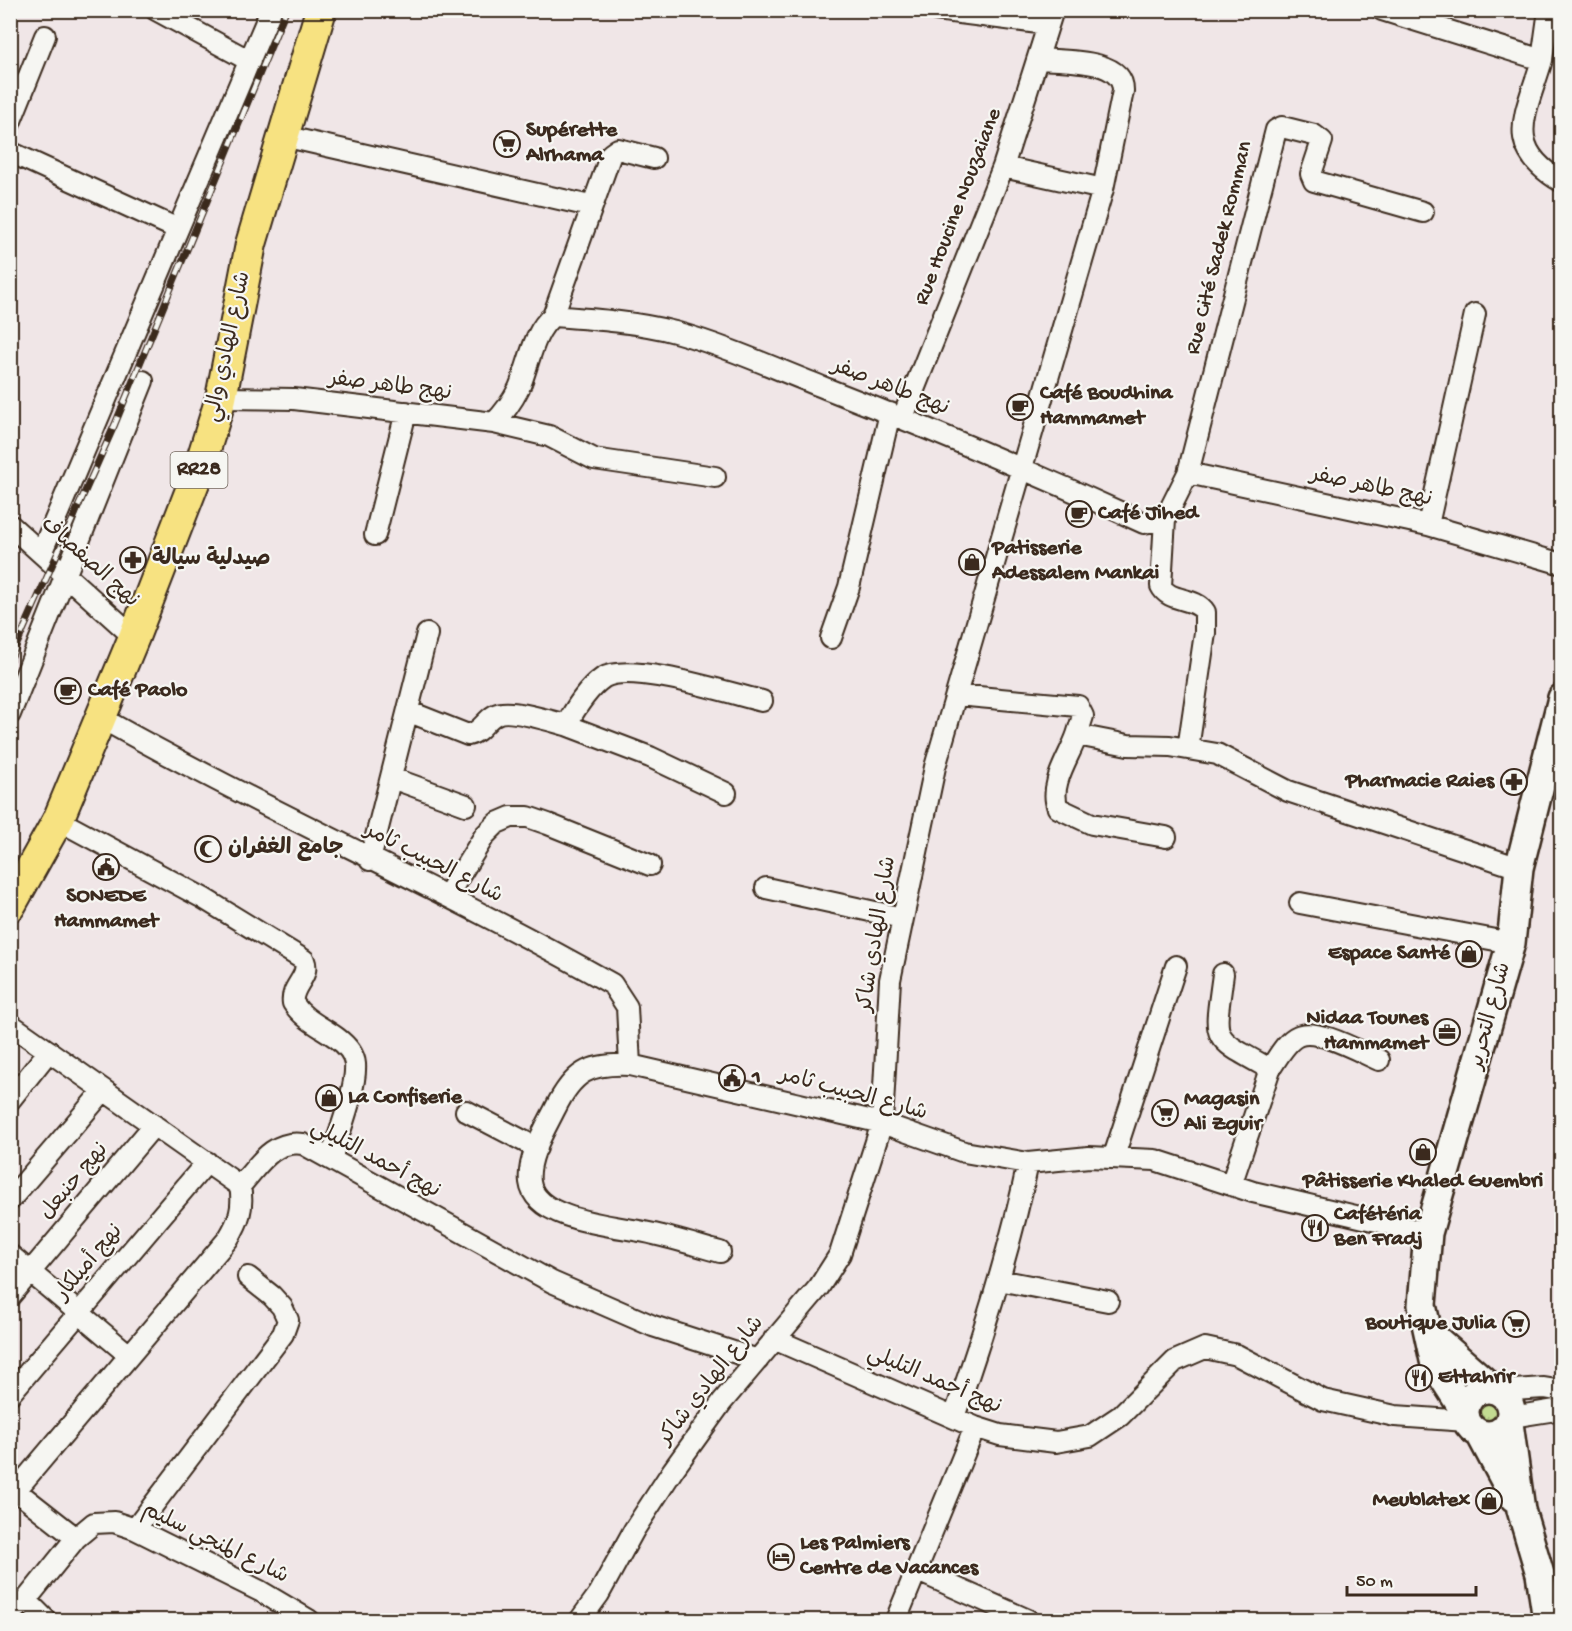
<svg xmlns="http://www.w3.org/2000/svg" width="1572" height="1631" font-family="'Gochi Hand','Playpen Sans Arabic',sans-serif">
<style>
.grass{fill:url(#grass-tufts);stroke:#7f8258;stroke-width:1.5}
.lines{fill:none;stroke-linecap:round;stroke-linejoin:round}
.street-casing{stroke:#3b2a1e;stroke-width:24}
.secondary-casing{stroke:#3b2a1e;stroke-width:32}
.primary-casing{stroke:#3b2a1e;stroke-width:34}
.street{stroke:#f6f6f2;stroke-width:20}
.secondary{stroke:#f6f6f2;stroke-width:27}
.primary{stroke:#f7e281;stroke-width:30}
.rail-casing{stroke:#3b2a1e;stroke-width:7}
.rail{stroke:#f6f6f2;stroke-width:4.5;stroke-dasharray:14;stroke-linecap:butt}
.labels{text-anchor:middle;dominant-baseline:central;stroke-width:4.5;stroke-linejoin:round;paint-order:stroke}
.shield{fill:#f6f6f2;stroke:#73675e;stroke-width:1.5}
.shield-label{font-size:21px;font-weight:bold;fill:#3b2a1e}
.poi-label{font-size:22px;font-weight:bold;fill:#3b2a1e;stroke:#f6f6f2;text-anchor:start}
.street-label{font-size:22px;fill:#3b2a1e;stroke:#f6f6f2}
</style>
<defs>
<pattern id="grass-tufts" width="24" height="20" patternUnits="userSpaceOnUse" patternTransform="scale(1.5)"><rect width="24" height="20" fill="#c3db91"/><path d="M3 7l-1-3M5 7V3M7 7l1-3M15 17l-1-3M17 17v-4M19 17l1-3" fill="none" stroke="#a8bc7d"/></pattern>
</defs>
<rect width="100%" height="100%" fill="#f0e6e7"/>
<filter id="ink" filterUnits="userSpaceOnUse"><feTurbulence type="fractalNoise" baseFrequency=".0167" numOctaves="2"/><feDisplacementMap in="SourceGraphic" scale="12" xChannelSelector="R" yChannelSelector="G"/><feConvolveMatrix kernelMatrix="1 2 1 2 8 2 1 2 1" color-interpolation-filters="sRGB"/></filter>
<g filter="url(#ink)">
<path class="grass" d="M1475 1413a14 14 0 1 1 28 0a14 14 0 1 1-28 0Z"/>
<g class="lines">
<defs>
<path id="street" d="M156,10L250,61
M936,10L1046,24
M1382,10L1542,60C1526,115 1502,147 1562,182
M1542,60L1549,10
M10,123L45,36
M283,136L590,206
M10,152L178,229L42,551
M1003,167L1103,189
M178,229L271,10
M553,316L611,154L618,149L654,158
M221,398L294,399L494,423C505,412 512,402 519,388C529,365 533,331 553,316C593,319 637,322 675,332C726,346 776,369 825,388C933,430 1039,475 1144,523L1165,519L1188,473L1276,130L1282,127L1314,135L1322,141L1311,174L1314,181L1423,212
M903,417L1003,167L1053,10
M494,423L549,436L594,459L715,477
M1188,473L1428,525L1562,564
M1165,519L1161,586C1169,603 1195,596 1205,612V633L1188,749
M10,525L134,637
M1428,525L1475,314
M375,535L406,412
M831,638L849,587L890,413
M957,695L1078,706L1083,716L1077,735L1128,745L1170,746L1217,754L1288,791L1519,868
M410,712L468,735C482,732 484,721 495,715C507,707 551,721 566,725C575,709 587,689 603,678C629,661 729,693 762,701
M10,714L143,381
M101,718C268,812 444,889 612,984L627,1007L630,1065L882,1123L964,1152L1028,1163L1089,1157L1155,1160L1253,1192L1428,1233
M566,725L650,757L726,793
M1077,735C1070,756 1048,785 1058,808L1092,824L1166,837
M392,778L466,805
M58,820L203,898L304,960C311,977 290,986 293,1003C303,1019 322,1027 337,1038C345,1044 354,1053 355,1064C357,1088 338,1135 331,1159
M370,860L427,634
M766,888L902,918
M447,896L485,835L497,823L511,817H528L548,824L650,865
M1300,903L1511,943
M1223,974C1214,1043 1209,1035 1270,1069
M10,1024L240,1186
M630,1065C589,1063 573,1072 555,1109C545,1129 527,1158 530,1182C535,1223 624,1226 654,1234C676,1239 698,1246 720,1252
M10,1100L49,1051
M466,1111L537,1148
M1114,1156L1176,966
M1231,1185L1270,1069C1277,1059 1286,1041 1298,1036C1317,1027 1360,1052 1379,1060
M240,1186C259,1165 272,1140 303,1144L552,1282L653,1326L758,1360
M10,1200L104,1090
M10,1255L129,1355
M999,1280L1108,1301
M10,1296L154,1125
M774,1339L975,1427L1000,1435L1056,1442L1090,1436L1120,1416L1175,1361L1205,1348L1237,1355L1323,1400L1395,1416L1467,1421
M1497,1391L1544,1388L1562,1391
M10,1394L207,1162
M954,1417C984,1333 1010,1250 1028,1163
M1511,1417L1562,1409
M10,1486L76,1538
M16,1490L228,1239C239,1221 244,1208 240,1186
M135,1529L283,1334L288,1320L282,1307L272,1296L248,1277
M916,1570L1028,1620
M26,1600L46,1620
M10,1613L26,1600L76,1538L94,1523L114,1522L135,1529L260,1591L309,1620
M580,1620L599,1594L634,1530L673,1470L722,1402L819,1287L840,1254L882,1123L890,980L935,767L1103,189L1123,91C1124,58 1063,61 1039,59
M896,1620L975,1427"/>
<path id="secondary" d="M1428,1332L1493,1389
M1465 1412a23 23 0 1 1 46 0a23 23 0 1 1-46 0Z
M1465,1412L1435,1365L1422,1305L1428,1233L1511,943L1519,868L1562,698
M1509,1423L1521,1510L1540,1574L1547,1620
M1480,1434L1514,1498"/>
<path id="primary" d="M10,906L58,820L134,637L198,472L221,398L251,244L321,10"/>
</defs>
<use href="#street" class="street-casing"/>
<use href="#secondary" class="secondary-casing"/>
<use href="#primary" class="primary-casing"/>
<use href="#street" class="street"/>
<use href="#secondary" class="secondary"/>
<use href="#primary" class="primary"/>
<defs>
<path id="rail" d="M10,660L115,424L286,10"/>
</defs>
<use href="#rail" class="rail-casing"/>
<use href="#rail" class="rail"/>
</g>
</g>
<defs>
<symbol id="supermarket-ring" viewBox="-11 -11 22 22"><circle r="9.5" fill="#f6f6f2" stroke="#3b2a1e" stroke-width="1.5"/><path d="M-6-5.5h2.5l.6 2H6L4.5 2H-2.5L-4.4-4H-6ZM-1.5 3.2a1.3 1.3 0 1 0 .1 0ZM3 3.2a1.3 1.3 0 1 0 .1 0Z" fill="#3b2a1e"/></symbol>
<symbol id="cafe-ring" viewBox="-11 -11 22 22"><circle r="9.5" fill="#f6f6f2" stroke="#3b2a1e" stroke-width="1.5"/><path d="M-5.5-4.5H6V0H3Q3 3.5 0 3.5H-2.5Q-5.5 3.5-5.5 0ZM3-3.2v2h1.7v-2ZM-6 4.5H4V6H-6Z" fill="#3b2a1e"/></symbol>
<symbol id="pharmacy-ring" viewBox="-11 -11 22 22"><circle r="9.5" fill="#f6f6f2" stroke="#3b2a1e" stroke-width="1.5"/><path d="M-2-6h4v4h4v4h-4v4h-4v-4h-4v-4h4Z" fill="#3b2a1e"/></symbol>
<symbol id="shop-ring" viewBox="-11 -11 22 22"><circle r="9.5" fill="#f6f6f2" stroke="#3b2a1e" stroke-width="1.5"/><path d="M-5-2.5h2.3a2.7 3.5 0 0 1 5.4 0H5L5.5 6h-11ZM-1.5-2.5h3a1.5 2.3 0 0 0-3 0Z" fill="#3b2a1e"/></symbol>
<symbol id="mosque-ring" viewBox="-11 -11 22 22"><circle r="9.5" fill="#f6f6f2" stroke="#3b2a1e" stroke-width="1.5"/><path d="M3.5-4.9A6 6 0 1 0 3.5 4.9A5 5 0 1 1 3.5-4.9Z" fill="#3b2a1e"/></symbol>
<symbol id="civic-ring" viewBox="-11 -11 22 22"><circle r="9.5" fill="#f6f6f2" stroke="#3b2a1e" stroke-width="1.5"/><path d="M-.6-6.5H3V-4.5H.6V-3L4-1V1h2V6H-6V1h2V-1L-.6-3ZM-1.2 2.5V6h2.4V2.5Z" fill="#3b2a1e"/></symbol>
<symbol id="office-ring" viewBox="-11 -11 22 22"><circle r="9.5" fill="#f6f6f2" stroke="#3b2a1e" stroke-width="1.5"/><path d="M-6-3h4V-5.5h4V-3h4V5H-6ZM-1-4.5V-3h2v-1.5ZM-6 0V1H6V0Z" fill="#3b2a1e"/></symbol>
<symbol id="restaurant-ring" viewBox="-11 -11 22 22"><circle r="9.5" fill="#f6f6f2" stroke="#3b2a1e" stroke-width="1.5"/><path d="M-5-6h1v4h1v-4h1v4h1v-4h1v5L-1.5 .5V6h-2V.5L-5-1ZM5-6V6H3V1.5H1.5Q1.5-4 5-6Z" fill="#3b2a1e"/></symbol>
<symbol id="hotel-ring" viewBox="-11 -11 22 22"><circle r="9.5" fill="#f6f6f2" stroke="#3b2a1e" stroke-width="1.5"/><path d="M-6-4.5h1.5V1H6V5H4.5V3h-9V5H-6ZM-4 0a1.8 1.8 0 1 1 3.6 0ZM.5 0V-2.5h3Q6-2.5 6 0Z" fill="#3b2a1e"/></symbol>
</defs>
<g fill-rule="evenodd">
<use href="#supermarket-ring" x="492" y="129" width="30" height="30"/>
<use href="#cafe-ring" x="1005" y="392" width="30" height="30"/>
<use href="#cafe-ring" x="1064" y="499" width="30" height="30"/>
<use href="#pharmacy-ring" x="118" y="545" width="30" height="30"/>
<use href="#shop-ring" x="957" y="547" width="30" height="30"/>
<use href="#cafe-ring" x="53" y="676" width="30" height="30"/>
<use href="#pharmacy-ring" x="1499" y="767" width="30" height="30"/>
<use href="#mosque-ring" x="193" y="834" width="30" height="30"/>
<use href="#civic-ring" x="91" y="852" width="30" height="30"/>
<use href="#shop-ring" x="1454" y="939" width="30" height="30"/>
<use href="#office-ring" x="1432" y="1017" width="30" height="30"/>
<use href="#civic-ring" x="717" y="1063" width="30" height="30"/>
<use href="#shop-ring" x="314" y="1083" width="30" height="30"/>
<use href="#supermarket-ring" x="1150" y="1098" width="30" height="30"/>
<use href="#shop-ring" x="1408" y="1137" width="30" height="30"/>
<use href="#restaurant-ring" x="1300" y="1213" width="30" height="30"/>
<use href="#supermarket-ring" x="1501" y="1309" width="30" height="30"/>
<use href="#restaurant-ring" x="1404" y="1363" width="30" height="30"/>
<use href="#shop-ring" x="1474" y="1486" width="30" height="30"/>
<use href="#hotel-ring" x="766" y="1542" width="30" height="30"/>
</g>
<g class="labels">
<rect class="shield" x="170.5" y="452" width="57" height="36" rx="4.5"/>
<g class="shield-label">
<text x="199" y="470">RR28</text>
</g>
<g class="poi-label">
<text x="526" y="131">Supérette<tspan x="526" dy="25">Alrhama</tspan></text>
<text x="1040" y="394">Café Boudhina<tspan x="1040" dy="25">Hammamet</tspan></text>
<text x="1098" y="514">Café Jihed</text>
<text x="992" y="549">Patisserie<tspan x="992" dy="25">Adessalem Mankai</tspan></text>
<text x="152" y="560">صيدلية سيالة</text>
<text x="88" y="691">Café Paolo</text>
<text x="1494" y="782" text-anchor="end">Pharmacie Raies</text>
<text x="228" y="849">جامع الغفران</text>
<text x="106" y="897" text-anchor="middle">SONEDE<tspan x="106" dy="25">Hammamet</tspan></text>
<text x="1450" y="954" text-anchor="end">Espace Santé</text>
<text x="1428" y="1019" text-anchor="end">Nidaa Tounes<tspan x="1428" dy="25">Hammamet</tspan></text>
<text x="752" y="1078">1</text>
<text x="348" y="1098">La Confiserie</text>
<text x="1184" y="1100">Magasin<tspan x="1184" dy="25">Ali Zguir</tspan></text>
<text x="1423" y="1182" text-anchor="middle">Pâtisserie Khaled Guembri</text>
<text x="1334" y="1215">Cafétéria<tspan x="1334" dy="25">Ben Fradj</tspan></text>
<text x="1496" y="1324" text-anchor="end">Boutique Julia</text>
<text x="1438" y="1378">Ettahrir</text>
<text x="1470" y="1501" text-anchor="end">Meublatex</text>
<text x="800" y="1544">Les Palmiers<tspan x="800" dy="25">Centre de Vacances</tspan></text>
</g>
<g class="street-label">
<text transform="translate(959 207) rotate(-69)">Rue Houcine Nouzaiane</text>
<text transform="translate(1220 248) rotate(-76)">Rue Cité Sadek Romman</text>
<text transform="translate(229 347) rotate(-78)">شارع الهادي والي</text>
<text transform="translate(390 387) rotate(7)">نهج طاهر صفر</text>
<text transform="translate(890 388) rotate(21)">نهج طاهر صفر</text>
<text transform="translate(1371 488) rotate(12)">نهج طاهر صفر</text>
<text transform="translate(89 563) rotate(42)">نهج الصفصاف</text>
<text transform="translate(433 864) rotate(27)">شارع الحبيب ثامر</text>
<text transform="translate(878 934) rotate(-81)">شارع الهادي شاكر</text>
<text transform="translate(1491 1016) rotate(-75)">شارع التحرير</text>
<text transform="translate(853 1095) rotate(15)">شارع الحبيب ثامر</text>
<text transform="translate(375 1160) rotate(28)">نهج أحمد التليلي</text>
<text transform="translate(75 1182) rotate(-50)">نهج حنبعل</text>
<text transform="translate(90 1263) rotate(-50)">نهج أميلكار</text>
<text transform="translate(712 1381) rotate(-52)">شارع الهادي شاكر</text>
<text transform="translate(934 1381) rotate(23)">نهج أحمد التليلي</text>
<text transform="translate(215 1544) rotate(26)">شارع المنجي سليم</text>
</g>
</g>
<rect width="1572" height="1631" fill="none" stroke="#f6f6f2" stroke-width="36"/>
<rect x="18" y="18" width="1536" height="1595" fill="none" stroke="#3b2a1e" stroke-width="2" filter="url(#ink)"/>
<path d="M1347 1586v9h129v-9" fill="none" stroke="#3b2a1e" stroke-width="3"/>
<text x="1356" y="1586" font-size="18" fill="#3b2a1e" stroke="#f6f6f2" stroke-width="4.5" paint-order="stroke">50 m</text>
</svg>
